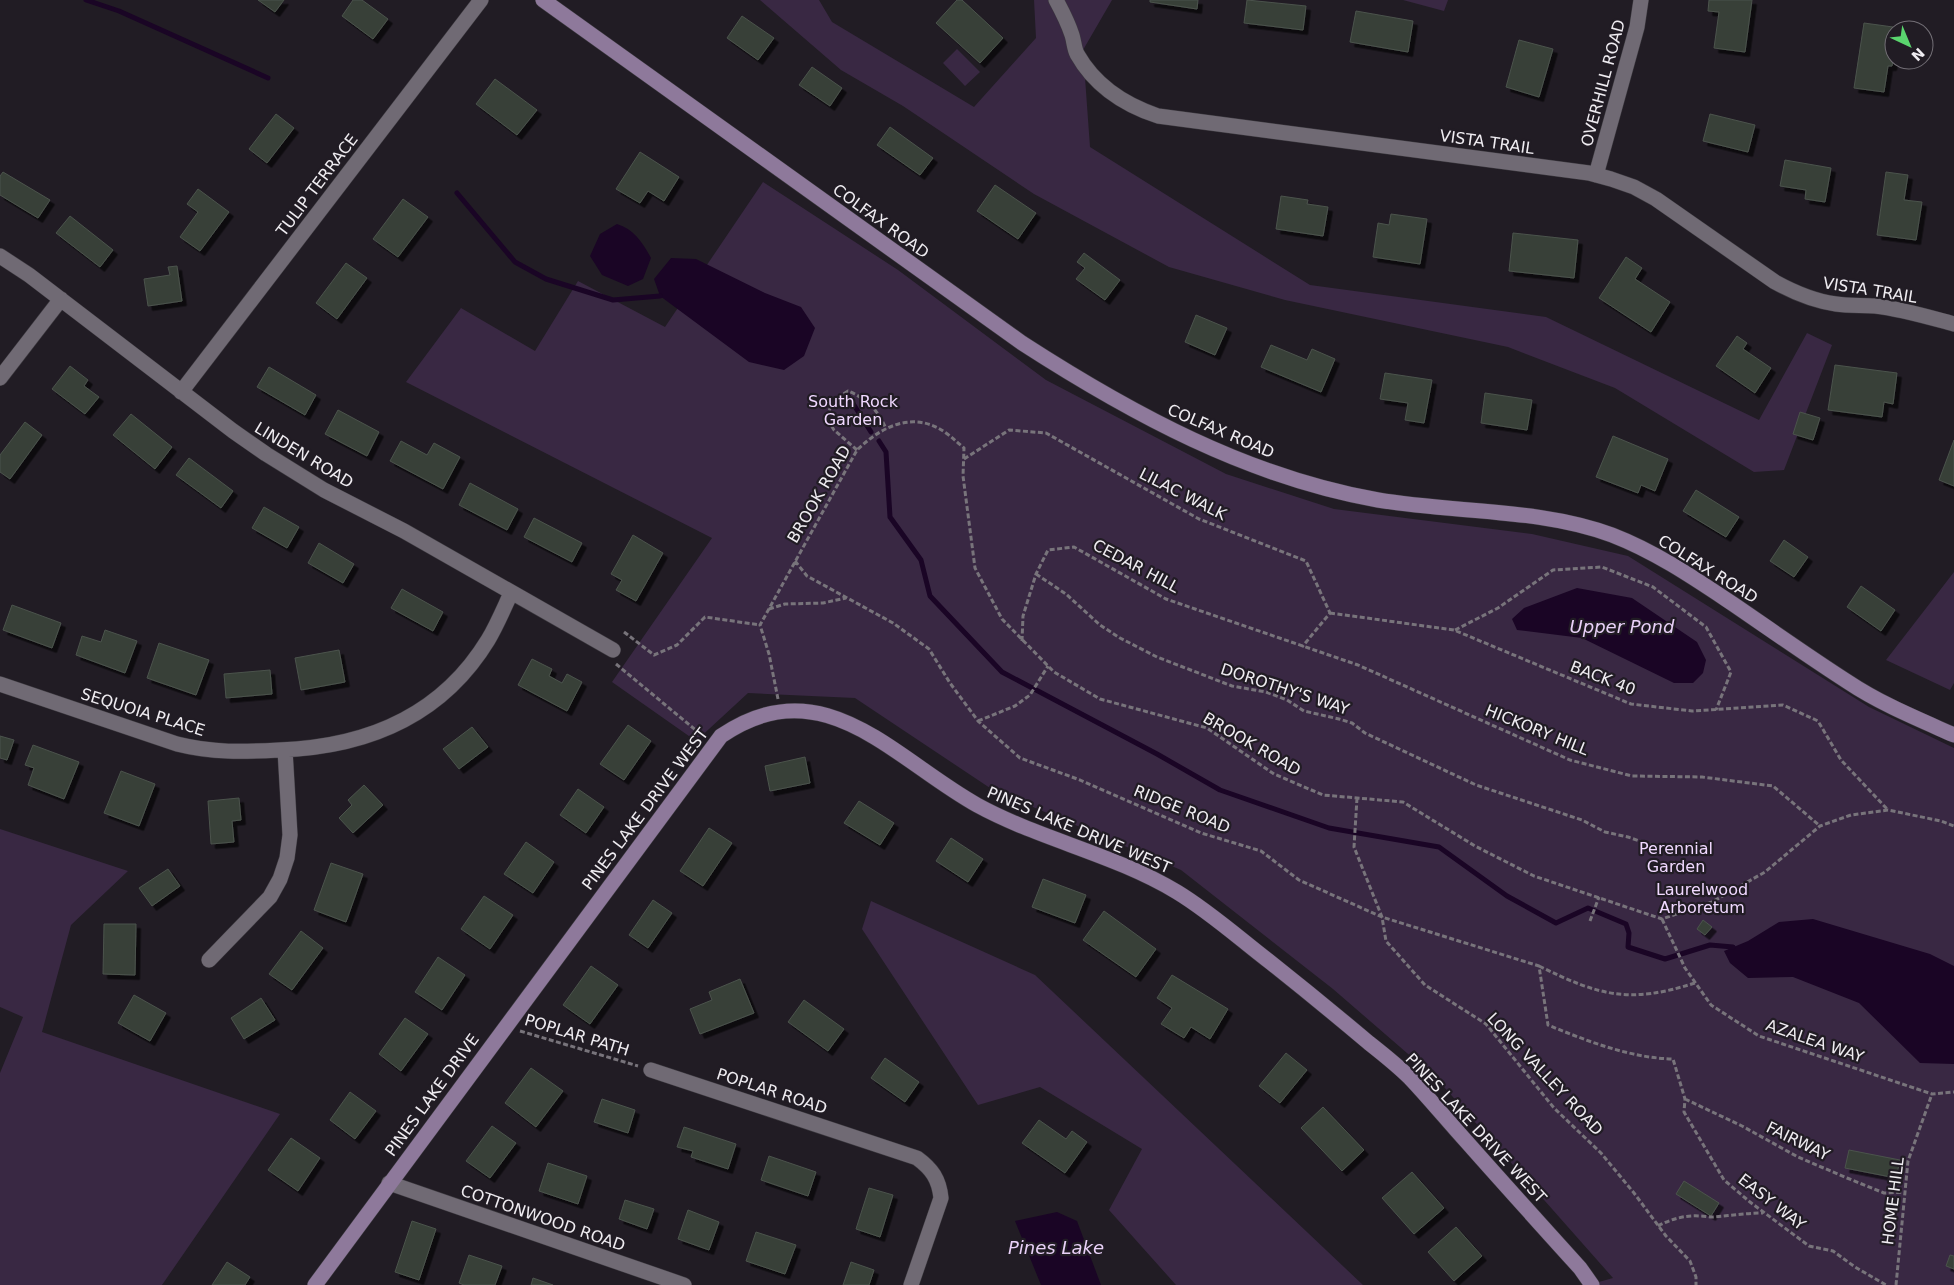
<svg xmlns="http://www.w3.org/2000/svg" width="1954" height="1285" font-family="'DejaVu Sans',sans-serif">
<style>
.green{fill:#392843}
.water{fill:#1a0525}
.lines{fill:none;stroke-linecap:round;stroke-linejoin:round}
.stream{stroke:#1a0525;stroke-width:5}
.building{fill:#384038;stroke:#4b534c;filter:url(#shadow)}
.street-casing{stroke:#3c393f;stroke-width:16}
.secondary-casing{stroke:#3c393f;stroke-width:16}
.path{stroke:#78747b;stroke-width:3;stroke-dasharray:5 2.5;stroke-linecap:butt}
.street{stroke:#706a74;stroke-width:15}
.secondary{stroke:#8e799b;stroke-width:15}
.labels{text-anchor:middle;dominant-baseline:central;stroke-width:4.5;stroke-linejoin:round;paint-order:stroke}
.street-label{font-size:16px;fill:#efecf1;stroke:#211c24}
.park-label{font-size:16px;fill:#f0d8ff;stroke:#211c24}
.water-label{font-size:18px;font-style:italic;fill:#e9d1f8;stroke:#211c24}
</style>
<defs>
<filter id="shadow"><feDropShadow dx="4.5" dy="4.5" stdDeviation="0" flood-color="#0009"/></filter>
</defs>
<rect width="100%" height="100%" fill="#211c24"/>
<path class="green" d="M760,0H819L832,22L974,107L1036,38L1034,0H1112L1083,50L1090,147L1310,285L1546,317L1759,420L1807,333L1832,345L1784,470L1754,472L1615,388L1508,347L1285,300L1169,267L1034,194L903,106L841,70Z
M1403,0H1448L1444,11Z
M957,49L980,72L965,86L943,63Z
M763,182L898,270L1046,380L1226,474L1334,509L1532,534L1628,556L1869,707L1954,748V1285H1588L1613,1278L1437,1079L1333,989L1181,870L993,790L855,698L748,693L696,741L612,682L712,538L406,382L461,308L535,351L578,281L665,327Z
M1954,572V683L1950,690L1886,660Z
M0,829L128,871L71,925L42,1032L280,1114L162,1285H0V1073L23,1017L0,1007Z
M871,901L1035,975L1363,1285H1176L1109,1210L1142,1149L1040,1087L978,1105L862,929Z"/>
<path class="water" d="M617,224C634,229 643,243 651,258L643,279L628,286L602,275L590,256L600,234Z
M671,258L696,259L765,293L801,307L815,328L804,356L784,370L749,362L660,296L654,279Z
M1577,588L1632,598L1697,642L1706,660L1703,673L1693,683H1674L1582,638L1517,630L1512,619L1524,608Z
M1813,919L1930,954L1954,966V1064L1920,1063L1859,1003L1793,977L1748,978L1730,963L1724,951L1748,941L1779,922Z
M1057,1212L1077,1221L1101,1285H1041L1015,1221Z"/>
<g class="lines">
<path class="stream" d="M86,0L119,11L268,78
M457,193L515,262L546,279L613,300L660,296
M847,394L871,432
M879,441L886,452L890,517L921,560L930,596L1002,672L1157,754L1220,790L1329,828L1439,847L1507,896L1556,923L1588,908L1626,924L1629,933L1628,947L1665,959L1710,945L1733,947"/>
</g>
<path class="building" d="M258,0H284L275,12Z
M353,0H362L388,19L373,39L342,16Z
M957,0H962L1003,38L980,63L936,23Z
M1150,0H1198L1197,9L1150,2Z
M1247,0L1306,6L1303,30L1244,23Z
M1709,0H1752L1745,52L1714,48L1719,12L1708,11Z
M1356,11L1413,21L1408,52L1350,42Z
M742,16L774,38L758,60L727,38Z
M1864,23L1893,27L1889,49L1894,50V55L1892,66H1888L1884,92L1854,88Z
M1519,40L1553,49L1539,97L1506,87Z
M812,67L842,88L830,106L799,85Z
M495,79L537,110L517,135L476,104Z
M276,114L294,128L267,163L249,149Z
M1710,114L1755,125L1748,152L1703,141Z
M890,127L933,158L920,175L877,145Z
M640,152L679,177L664,201L648,191L640,203L616,189Z
M1785,160L1831,168L1825,202L1805,199L1806,190L1780,186Z
M3,172L50,200L38,218L0,195V176Z
M1886,172L1908,175L1904,200L1922,202L1916,240L1877,235Z
M995,185L1036,213L1018,239L977,211Z
M198,189L229,212L200,251L180,237L198,212L187,204Z
M1281,196L1308,200L1307,204L1328,207L1323,236L1276,229Z
M403,199L428,217L398,257L373,239Z
M1391,214L1427,219L1420,264L1373,257L1378,223L1389,225Z
M70,216L113,250L100,267L56,233Z
M1513,233L1578,240L1574,278L1509,271Z
M1084,253L1120,280L1105,300L1076,279L1085,268L1077,262Z
M1626,257L1642,268L1635,279L1670,302L1651,332L1599,298Z
M346,263L367,278L337,319L316,303Z
M177,266L182,301L148,306L144,279L170,275L168,267Z
M1196,315L1227,328L1215,355L1185,342Z
M1737,336L1747,343L1743,349L1771,368L1755,393L1716,366Z
M1271,345L1307,360L1312,349L1335,359L1321,392L1261,367Z
M1835,365L1897,373L1893,404L1884,402L1882,417L1828,410Z
M70,366L88,380L84,386L99,397L85,414L52,389Z
M269,367L316,395L305,415L257,387Z
M1385,373L1432,380L1424,423L1405,420L1408,403L1380,399Z
M1485,393L1532,400L1527,430L1481,423Z
M338,410L379,432L367,456L325,434Z
M1800,412L1820,418L1813,440L1793,434Z
M131,414L172,447L155,469L113,435Z
M25,422L42,435L10,479L0,472V455Z
M1613,436L1668,459L1655,491L1641,485L1638,493L1596,477Z
M1954,440V486L1939,480Z
M401,441L427,455L434,443L460,457L443,489L390,461Z
M189,458L233,491L221,508L176,475Z
M470,483L518,509L507,530L459,505Z
M1696,490L1739,517L1726,537L1683,511Z
M264,507L299,527L287,548L252,528Z
M534,518L582,543L572,562L524,537Z
M633,535L663,553L636,601L616,590L622,580L611,574Z
M1784,540L1808,557L1794,577L1770,561Z
M319,543L354,564L343,583L308,563Z
M1861,586L1895,610L1881,631L1847,607Z
M402,589L443,612L433,631L391,608Z
M12,605L61,623L52,648L3,630Z
M105,630L137,641L125,673L76,655L82,636L101,642Z
M159,643L209,660L196,695L147,678Z
M339,650L345,682L301,690L295,658Z
M532,659L552,669L549,676L562,683L567,674L582,682L567,711L518,685Z
M270,670L272,694L226,698L224,674Z
M628,725L651,741L624,780L600,764Z
M472,727L488,747L459,769L443,749Z
M0,736L14,740L7,760L0,758Z
M33,745L79,762L64,799L28,785L34,768L25,765Z
M805,757L810,783L770,791L765,766Z
M121,771L155,784L139,826L104,813Z
M364,785L383,805L353,833L339,818L352,805L348,800Z
M578,789L604,807L586,833L560,815Z
M239,798L241,820L232,821L234,842L211,844L208,801Z
M859,801L894,823L880,845L844,823Z
M709,828L732,843L703,886L680,871Z
M951,838L983,859L968,882L936,861Z
M526,842L554,862L533,893L504,874Z
M331,863L363,874L346,922L314,910Z
M168,869L180,886L152,906L139,888Z
M1043,879L1086,895L1075,923L1032,907Z
M484,896L513,915L490,949L461,929Z
M653,900L672,913L648,948L629,935Z
M1104,911L1156,949L1136,977L1083,940Z
M1703,920L1712,927L1705,935L1697,929Z
M104,924H136L135,975L103,974Z
M301,931L323,948L292,990L269,974Z
M438,957L465,975L442,1010L415,992Z
M591,966L618,985L590,1024L563,1005Z
M1172,975L1228,1009L1210,1039L1191,1027L1184,1038L1161,1024L1172,1008L1157,998Z
M740,979L754,1013L700,1034L690,1009L712,1000L709,992Z
M134,995L166,1013L150,1041L118,1023Z
M261,998L275,1020L244,1039L231,1018Z
M804,1000L844,1029L828,1051L788,1022Z
M405,1018L428,1034L401,1071L379,1054Z
M1286,1053L1307,1070L1280,1103L1259,1086Z
M885,1058L919,1082L905,1102L871,1078Z
M531,1068L563,1091L536,1127L505,1103Z
M350,1092L376,1111L355,1139L330,1120Z
M602,1099L635,1110L628,1133L594,1122Z
M1323,1107L1364,1150L1342,1171L1301,1128Z
M1039,1120L1066,1139L1072,1131L1087,1142L1065,1173L1022,1143Z
M492,1126L516,1143L490,1178L466,1161Z
M684,1127L736,1144L728,1169L691,1157L693,1151L677,1147Z
M291,1138L320,1158L298,1191L268,1170Z
M1849,1150L1900,1160L1896,1178L1845,1168Z
M769,1156L816,1172L808,1196L761,1180Z
M548,1163L587,1176L578,1204L539,1191Z
M1412,1172L1444,1208L1414,1234L1382,1198Z
M1684,1181L1719,1203L1711,1216L1676,1194Z
M869,1188L893,1195L880,1237L856,1229Z
M625,1200L654,1209L647,1229L619,1219Z
M688,1210L719,1222L709,1250L678,1239Z
M412,1221L436,1229L419,1280L395,1272Z
M1456,1227L1482,1256L1454,1281L1428,1252Z
M756,1232L796,1245L785,1274L746,1261Z
M469,1255L502,1266L495,1285H464L459,1283Z
M1950,1255L1954,1256V1269L1946,1266Z
M227,1262L250,1277L245,1285H212Z
M851,1262L874,1270L869,1285H843Z
M533,1278L553,1285H531Z"/>
<g class="lines">
<defs>
<path id="street" d="M1056,0C1062,11 1068,23 1072,35C1074,41 1074,48 1077,54C1095,86 1125,105 1158,116L1589,173L1611,179L1634,187L1656,199L1775,282C1795,293 1814,301 1836,304C1849,306 1862,305 1875,306C1902,309 1928,317 1954,324
M1596,175L1637,27L1641,0
M0,256L29,275L233,431L266,454L324,490L404,531L613,650
M0,378L61,299
M181,392L481,0
M0,684L177,744C213,753 243,752 279,750C366,747 441,717 488,640C497,625 504,608 511,593
M209,960L270,897L280,879L287,858L290,835L285,750
M651,1070L917,1158C932,1169 939,1179 941,1198L911,1285
M389,1183L684,1285"/>
<path id="secondary" d="M543,0L1022,343C1132,414 1248,477 1378,500C1454,513 1540,508 1612,535C1656,552 1694,578 1733,604C1771,630 1809,657 1848,682C1881,704 1918,719 1954,735
M315,1285L721,736C823,666 894,759 977,805C1041,840 1114,854 1177,892C1210,912 1240,939 1270,962C1304,989 1337,1016 1369,1043C1383,1054 1397,1065 1410,1078C1429,1098 1447,1120 1466,1141C1504,1184 1542,1226 1580,1268L1592,1285"/>
</defs>
<use href="#street" class="street-casing"/>
<use href="#secondary" class="secondary-casing"/>
<path class="path" d="M857,450L834,430L827,419C829,405 836,398 848,391C866,398 879,411 886,429
M964,459L1009,430L1046,433L1199,519L1306,561L1330,613L1302,647
M795,561L807,576L893,623L929,649L950,683L978,721L1020,758L1080,780L1201,833L1261,851L1299,880L1382,917L1539,966L1548,1025C1587,1041 1630,1058 1673,1059L1685,1099L1684,1112L1724,1180L1750,1202L1809,1246L1833,1251L1855,1267L1886,1285
M1036,574L1066,594L1100,625L1120,638L1157,657L1232,686L1266,692L1287,700L1304,711L1339,719L1352,723L1365,733L1476,785L1582,820L1605,832L1628,837L1651,845
M769,609L785,604L823,603L846,598
M1330,613L1454,630L1631,704L1692,711L1783,705L1818,721L1841,760L1888,810
M1455,630L1498,608L1553,570L1602,567L1653,587L1706,627L1731,672L1716,710
M624,632L654,655L677,645L705,617L760,625
M1022,641L1023,616L1036,574L1048,550L1074,547L1166,599L1358,665L1570,760L1632,776L1702,777L1773,786L1820,826
M616,664L704,737
M778,699L769,654L760,625L857,450C882,426 914,410 946,433C953,438 958,443 964,448L963,476L975,568L1002,619L1054,672L1100,699L1207,728L1274,774L1323,795L1403,802L1475,846L1534,876L1662,919L1712,902L1765,872L1820,826L1851,815L1888,810L1941,821L1954,826
M978,721L1015,706L1030,695L1048,666
M1357,798L1354,847L1382,917L1386,941L1425,985L1486,1024L1554,1108L1601,1153L1634,1193L1666,1236L1690,1261L1696,1277V1285
M1662,919L1685,968L1711,1005L1759,1036L1932,1094L1954,1092
M1590,921L1599,897
M1539,966C1600,996 1629,1004 1695,983
M520,1031L638,1066
M1685,1099L1742,1126L1798,1157L1847,1178L1884,1193L1905,1192
M1658,1226C1671,1219 1685,1215 1700,1216C1704,1216 1708,1217 1712,1217C1729,1216 1745,1213 1763,1213
M1896,1285L1908,1161L1932,1094"/>
<use href="#street" class="street"/>
<use href="#secondary" class="secondary"/>
</g>
<g class="labels">
<g class="street-label">
<text transform="translate(1603 83) rotate(-75)">OVERHILL ROAD</text>
<text transform="translate(1487 142) rotate(8)">VISTA TRAIL</text>
<text transform="translate(317 185) rotate(-53)">TULIP TERRACE</text>
<text transform="translate(881 221) rotate(36)">COLFAX ROAD</text>
<text transform="translate(1870 290) rotate(9)">VISTA TRAIL</text>
<text transform="translate(1221 431) rotate(23)">COLFAX ROAD</text>
<text transform="translate(304 455) rotate(31)">LINDEN ROAD</text>
<text transform="translate(819 494) rotate(-60)">BROOK ROAD</text>
<text transform="translate(1183 494) rotate(27)">LILAC WALK</text>
<text transform="translate(1136 566) rotate(28)">CEDAR HILL</text>
<text transform="translate(1708 569) rotate(32)">COLFAX ROAD</text>
<text transform="translate(1603 678) rotate(21)">BACK 40</text>
<text transform="translate(1285 689) rotate(18)">DOROTHY'S WAY</text>
<text transform="translate(143 712) rotate(17)">SEQUOIA PLACE</text>
<text transform="translate(1537 730) rotate(22)">HICKORY HILL</text>
<text transform="translate(1252 744) rotate(30)">BROOK ROAD</text>
<text transform="translate(645 809) rotate(-53)">PINES LAKE DRIVE WEST</text>
<text transform="translate(1182 809) rotate(22)">RIDGE ROAD</text>
<text transform="translate(1079 830) rotate(23)">PINES LAKE DRIVE WEST</text>
<text transform="translate(577 1035) rotate(17)">POPLAR PATH</text>
<text transform="translate(1815 1041) rotate(19)">AZALEA WAY</text>
<text transform="translate(1545 1074) rotate(47)">LONG VALLEY ROAD</text>
<text transform="translate(772 1091) rotate(18)">POPLAR ROAD</text>
<text transform="translate(432 1095) rotate(-54)">PINES LAKE DRIVE</text>
<text transform="translate(1476 1128) rotate(47)">PINES LAKE DRIVE WEST</text>
<text transform="translate(1798 1141) rotate(26)">FAIRWAY</text>
<text transform="translate(1893 1201) rotate(-83)">HOME HILL</text>
<text transform="translate(1772 1202) rotate(38)">EASY WAY</text>
<text transform="translate(543 1218) rotate(19)">COTTONWOOD ROAD</text>
</g>
<g class="park-label">
<text x="853" y="401">South Rock<tspan x="853" dy="18">Garden</tspan></text>
<text x="1676" y="848">Perennial<tspan x="1676" dy="18">Garden</tspan></text>
<text x="1702" y="889">Laurelwood<tspan x="1702" dy="18">Arboretum</tspan></text>
</g>
<g class="water-label">
<text x="1622" y="626">Upper Pond</text>
<text x="1056" y="1247">Pines Lake</text>
</g>
</g>
<g transform="translate(1909 45) rotate(136)"><circle r="24" fill="#211c24" stroke="#736f76"/>
<path d="M0-4L9 19L0 12L-9 19Z" fill="#5ad56e"/>
<text y="-8" font-size="14" font-weight="bold" text-anchor="middle" fill="#efecf1">N</text>
</g>
</svg>
